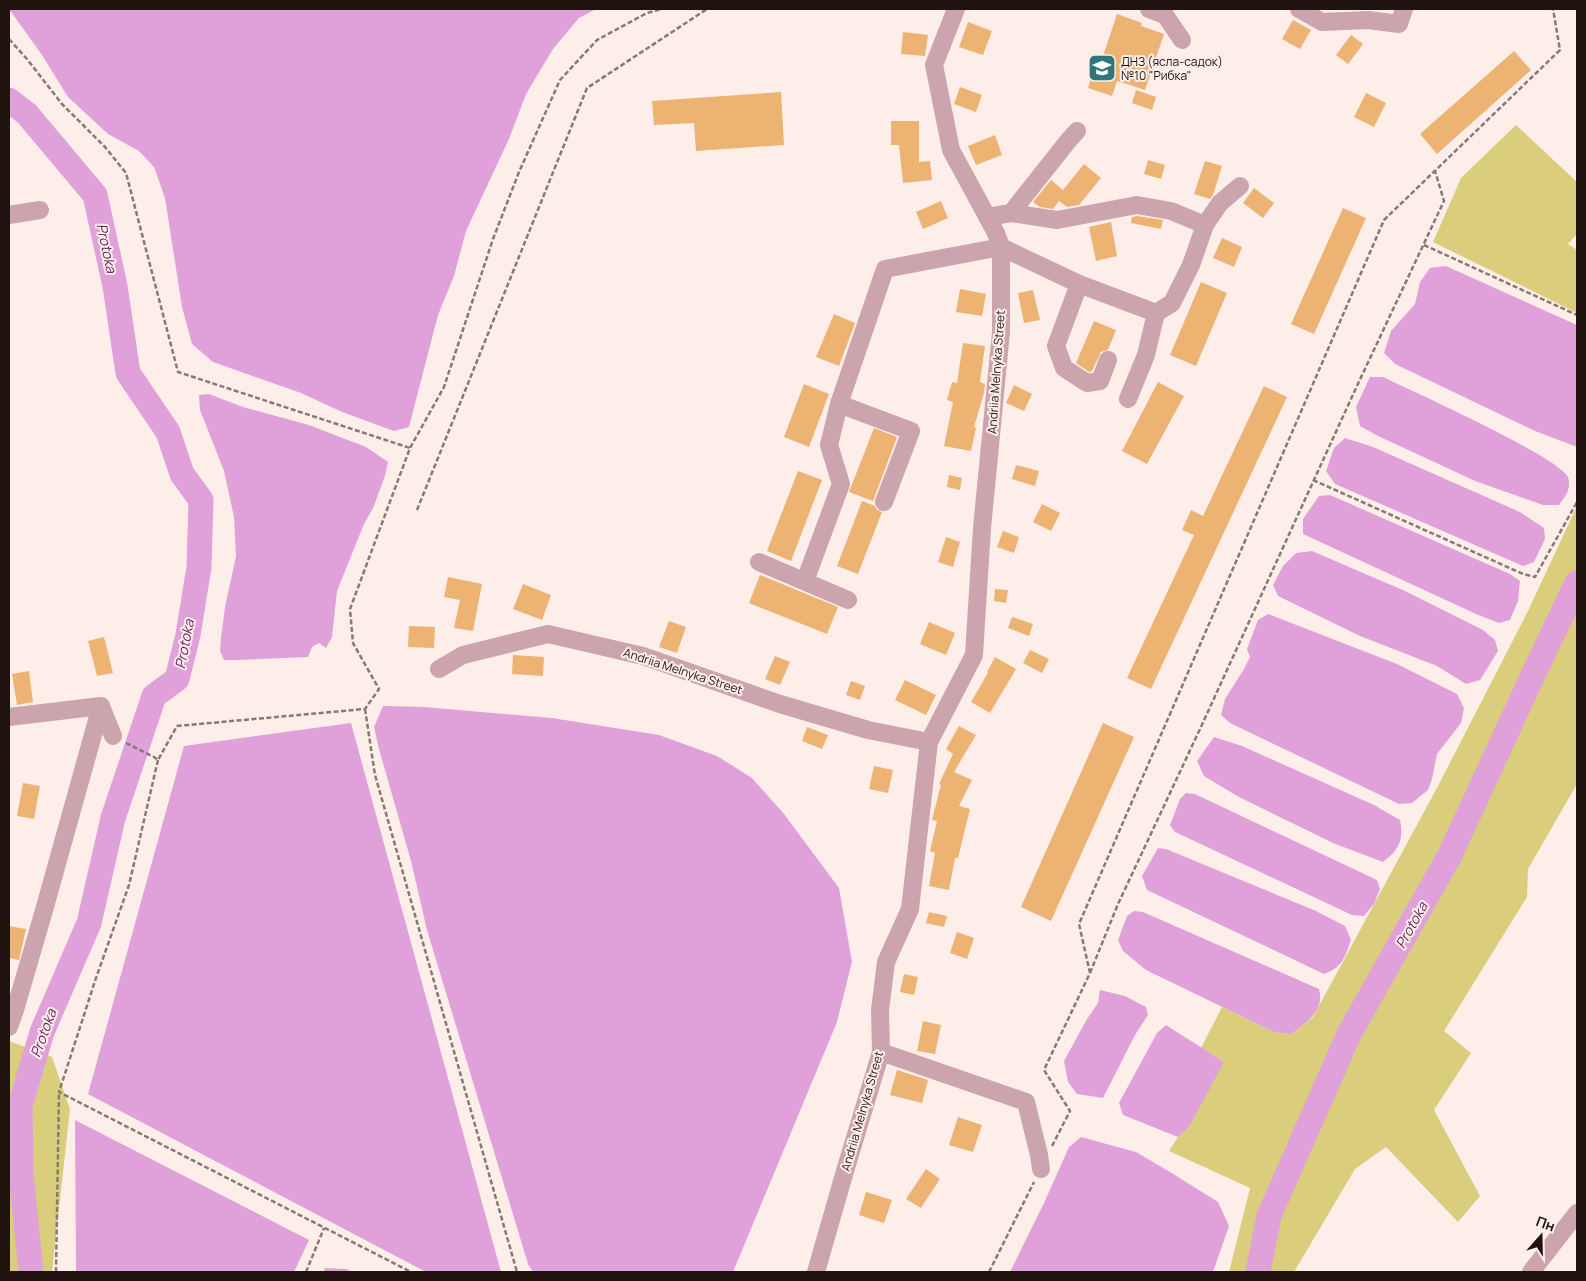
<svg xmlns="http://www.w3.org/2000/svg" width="1586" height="1281" font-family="Manrope,sans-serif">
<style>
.green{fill:#dace7d}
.water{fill:#e0a1da}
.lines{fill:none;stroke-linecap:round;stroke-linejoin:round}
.river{stroke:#e0a1da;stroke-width:25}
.building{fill:#ecb373}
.path{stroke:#877975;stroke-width:2.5;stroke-dasharray:5 2.5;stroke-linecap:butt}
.minor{stroke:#cba4ad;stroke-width:18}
.labels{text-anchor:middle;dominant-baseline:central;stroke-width:4;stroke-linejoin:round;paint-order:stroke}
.poi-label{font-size:12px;fill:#20130f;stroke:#feeee9;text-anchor:start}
.street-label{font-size:12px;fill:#20130f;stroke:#feeee9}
.water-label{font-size:14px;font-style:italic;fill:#661d62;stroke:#feeee9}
</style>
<rect width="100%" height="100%" fill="#feeee9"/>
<path class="green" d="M1516,125L1577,182V234L1568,244L1577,250V313L1433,242L1461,178Z
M1577,506V784L1528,869L1527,897L1444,1031L1471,1053L1434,1110L1480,1196L1458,1222L1386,1147L1355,1169L1294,1272H1229L1250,1188L1169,1151L1178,1137L1189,1127L1223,1061L1201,1048L1222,1007L1274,1032L1291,1034L1313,1017L1438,786L1527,613Z
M9,1041L52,1057L70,1109L52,1272H9Z"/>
<path class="water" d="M9,9H596L579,18L553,49L526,94L509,139L466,231L454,276L438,315L409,427L394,431L342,412L301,393L213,362L192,344L182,307L165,198L154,167L139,151L108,134L68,97L42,55Z
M1446,266L1577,325V447L1535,431L1395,364L1384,353L1391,331L1415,304L1420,282L1430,268Z
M1370,377H1383C1412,391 1559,457 1568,477C1572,488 1565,497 1559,505H1543L1475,481L1376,435L1360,426L1356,407Z
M209,394L243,407L309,425L366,447L388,462L385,476L373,508L364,524L337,591L332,637L326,648L319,643L312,647L308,657L238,660H224L220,651L221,638L225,607L236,556L234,517L224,471L200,410L199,395Z
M1345,438L1373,447L1520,512L1544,528L1545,539L1534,562L1523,566L1335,484L1326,471L1334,448Z
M1330,495L1510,574L1520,581L1518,601L1510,620L1499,623L1476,614L1303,534V519L1319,496Z
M1312,551L1405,591L1483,630L1495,640L1498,651L1480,680L1466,684L1437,666L1360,636L1278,596L1273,585L1283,566L1296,553Z
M1268,614L1397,664L1457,694L1464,708L1461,723L1437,754L1432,779L1428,790L1412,803L1399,804L1230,723L1221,715L1225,699L1244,669L1250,657L1247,649L1258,620Z
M383,706L424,707L552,718L659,735L717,756L752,778L784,814L839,888L852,962L837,1022L733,1272H533L528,1264L427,930L411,861L379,749L374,727Z
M351,723L501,1272H426L88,1094L184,746Z
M1214,737L1242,746L1374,805L1400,820C1404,840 1399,850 1383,862L1333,843L1237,796L1204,776L1197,761Z
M1186,793L1195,794L1377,880L1380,889L1374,904L1364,916L1352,915L1175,832L1170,825L1180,799Z
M1158,848L1166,849L1316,911L1345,926L1351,940C1345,957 1342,968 1324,974L1147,890L1142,876Z
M1134,911L1143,912L1319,989C1325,1011 1307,1022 1291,1034L1274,1032L1146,970L1123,951L1118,940L1127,916Z
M1100,990L1125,996L1146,1007L1148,1015L1135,1035L1103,1098L1077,1094L1068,1082L1064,1061L1087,1019L1098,1003Z
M1166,1025L1224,1062L1189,1127L1178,1137L1123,1115L1119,1103L1157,1033Z
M75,1120L309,1240L294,1272H76Z
M1081,1137L1136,1152L1170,1172L1218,1202L1229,1226L1213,1272H1010L1044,1203L1069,1147Z
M325,1268L346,1269L353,1272H324Z"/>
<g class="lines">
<path class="river" d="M9,100L27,114L95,195L115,286L128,373L168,432L182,474L201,500L199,567L188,635L177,679L154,696L113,818L89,923L42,1032L20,1106L21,1174L31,1272
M1258,1272L1269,1216L1349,1034L1450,855L1533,675L1577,583"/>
</g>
<path class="building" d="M1117,14L1142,23L1141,26L1164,34L1145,90L1117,81L1112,96L1088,88L1098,57L1102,59Z
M1293,20L1311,30L1300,49L1282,39Z
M968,22L992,31L983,55L959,47Z
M903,32L928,35L925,56L901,54Z
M1351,35L1363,44L1348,64L1336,55Z
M1514,51L1531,70L1437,154L1420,134Z
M960,87L982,95L976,112L954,104Z
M1136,90L1156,97L1152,110L1132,103Z
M781,92L784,145L696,151L694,123L654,125L652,101Z
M1366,93L1386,103L1374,127L1354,117Z
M891,121H919V162L930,161L932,180L903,183L899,145H891Z
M995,135L1002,155L976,165L968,146Z
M1148,160L1165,165L1161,179L1144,174Z
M1205,161L1222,166L1213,195L1210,199L1194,194Z
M1084,164L1101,178L1079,205L1067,207L1059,201L1053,209L1040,207L1033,202L1051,180L1063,190Z
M1254,188L1274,203L1263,218L1243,203Z
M941,201L948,218L923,229L916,212Z
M1343,208L1366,218L1314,334L1291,324Z
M1137,216L1163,220L1161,229L1131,223L1132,217Z
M1111,222L1117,256L1096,261L1089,227Z
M1222,238L1242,247L1234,267L1213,258Z
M1201,282L1227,293L1196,366L1170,355Z
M960,289L986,294L982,316L956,312Z
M1033,290L1040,320L1024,323L1018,293Z
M834,314L855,323L839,366L816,357Z
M1094,321L1116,330L1108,350L1101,352L1092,371L1089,372L1076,363Z
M963,343L985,346L980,382L985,384L984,393L974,427L976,428L971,451L944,446L953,402L947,400L952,382L957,383Z
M1158,382L1184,396L1147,464L1122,451Z
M804,384L829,394L809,447L784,437Z
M1014,385L1032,394L1024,411L1006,403Z
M1264,386L1287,397L1151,689L1127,678L1194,535L1182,530L1191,510L1203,516Z
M874,428L897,437L873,501L849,492Z
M1016,465L1039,471L1035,486L1012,479Z
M798,471L822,480L791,561L767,551Z
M949,475L962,478L960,490L947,487Z
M862,501L875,506L876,509L882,512L858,574L837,566Z
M1042,504L1060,513L1051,531L1033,522Z
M1003,531L1019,537L1014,553L997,547Z
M946,537L960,542L953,567L938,562Z
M760,575L838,607L827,634L749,603Z
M448,577L482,584L473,631L454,628L460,600L444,597Z
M523,584L551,595L542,620L513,609Z
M995,589L1008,590L1006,603L994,601Z
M1012,617L1033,624L1029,636L1008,628Z
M669,621L686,627L677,653L659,647Z
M929,622L955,633L946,655L920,644Z
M409,626L435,627L434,648L408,647Z
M104,637L113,673L97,676L88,641Z
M1030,650L1049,659L1042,673L1023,663Z
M513,655L544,657L543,676L512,674Z
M775,656L790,662L780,685L765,679Z
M995,657L1016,669L990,713L971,702L988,673L987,672Z
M29,671L33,702L17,705L12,674Z
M905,680L936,695L926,715L895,700Z
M851,681L865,686L860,700L846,695Z
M1103,723L1134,737L1051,921L1021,907Z
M959,726L976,735L954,772L972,780L959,806L970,809L958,858H955L949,890L929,886L935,853L930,851L937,821L932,820L941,785L939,784L953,754L946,749Z
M807,727L828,735L822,749L802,741Z
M874,766L893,770L888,793L869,789Z
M23,783L40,786L34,819L17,816Z
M929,912L947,916L944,927L926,923Z
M9,926L26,929L19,960L9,958Z
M957,932L974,938L967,959L950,953Z
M904,974L918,977L914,995L900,992Z
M923,1021L941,1025L935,1054L917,1051Z
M897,1070L928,1080L922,1103L890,1095Z
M958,1117L982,1125L973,1152L949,1145Z
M926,1169L940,1179L921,1208L906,1199Z
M866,1192L892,1200L884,1223L859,1215Z"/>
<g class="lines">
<path class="path" d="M9,39L27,59L62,104L105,147L126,173L178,372L410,448
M1424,245L1577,315
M1313,480L1523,574L1535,577L1577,502
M417,510L587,88L707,9
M365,709L375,775L517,1272
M126,743L154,757L158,760L177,726L365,709L379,689L353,643L350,609L410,448L444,387L493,239L519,172L560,80L597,40L647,13L662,9
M158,760L129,885L96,978L59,1092L411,1272
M1090,973L1118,904L1200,729L1356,388L1444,201L1435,171
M1052,1146L1070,1111L1044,1070L1090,973L1079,924L1384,220L1560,50L1553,9
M56,1272L59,1092
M306,1272L324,1228
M989,1272L1034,1182"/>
<path class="minor" d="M1149,9L1165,15L1182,40
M1299,9L1322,22L1368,20L1399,24L1404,9
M1011,213L1068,141L1077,131
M9,215L40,210
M1205,225L1220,203L1240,186
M1079,284L1056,346L1064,368L1087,383L1100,381L1108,360
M1128,399L1146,355L1156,313
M839,404L911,431L884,502
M759,562L848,600
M805,581L841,484L829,445L839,404L885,269L1001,247L1079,284L1156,313L1172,303L1191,265L1205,225L1171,211L1137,205L1057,220L1011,213L987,217
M439,669L463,655L548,634L643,656L780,704L868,730L929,742
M9,717L101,706L113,736
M9,1027L15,1010L43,914L101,706
M881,1052L1026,1102L1039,1155L1041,1169
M816,1272L845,1171L881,1052L880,1010L886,962L910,909L929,742L974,655L982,528L1001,332V247L996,233L951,150L934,65L956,9
M1531,1272L1577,1213"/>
</g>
<defs>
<symbol id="school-square" viewBox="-11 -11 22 22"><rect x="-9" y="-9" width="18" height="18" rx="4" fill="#2d777a" stroke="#feeee9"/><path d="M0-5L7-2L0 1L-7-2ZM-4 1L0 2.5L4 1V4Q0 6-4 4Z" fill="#fff"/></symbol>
</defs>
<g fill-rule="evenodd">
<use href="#school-square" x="1086" y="52" width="32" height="32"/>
</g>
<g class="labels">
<g class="poi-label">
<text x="1121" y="61">ДНЗ (ясла-садок)<tspan x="1121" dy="14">№10 "Рибка"</tspan></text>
</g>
<g class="street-label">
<text transform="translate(996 372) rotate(-86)">Andriia Melnyka Street</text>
<text transform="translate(683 671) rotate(18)">Andriia Melnyka Street</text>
<text transform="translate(862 1111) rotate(-74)">Andriia Melnyka Street</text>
</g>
<g class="water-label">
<text transform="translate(107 248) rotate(78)">Protoka</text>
<text transform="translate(184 644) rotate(-79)">Protoka</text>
<text transform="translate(1411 925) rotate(-61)">Protoka</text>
<text transform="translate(43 1033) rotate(-70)">Protoka</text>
</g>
</g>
<rect width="1586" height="1281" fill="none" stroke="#20130f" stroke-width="20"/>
<g transform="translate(1541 1236) rotate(20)" stroke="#feeee9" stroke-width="4" paint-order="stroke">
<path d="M0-4L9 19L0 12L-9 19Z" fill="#20130f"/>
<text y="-8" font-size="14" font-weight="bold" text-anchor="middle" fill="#20130f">Пн</text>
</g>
</svg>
